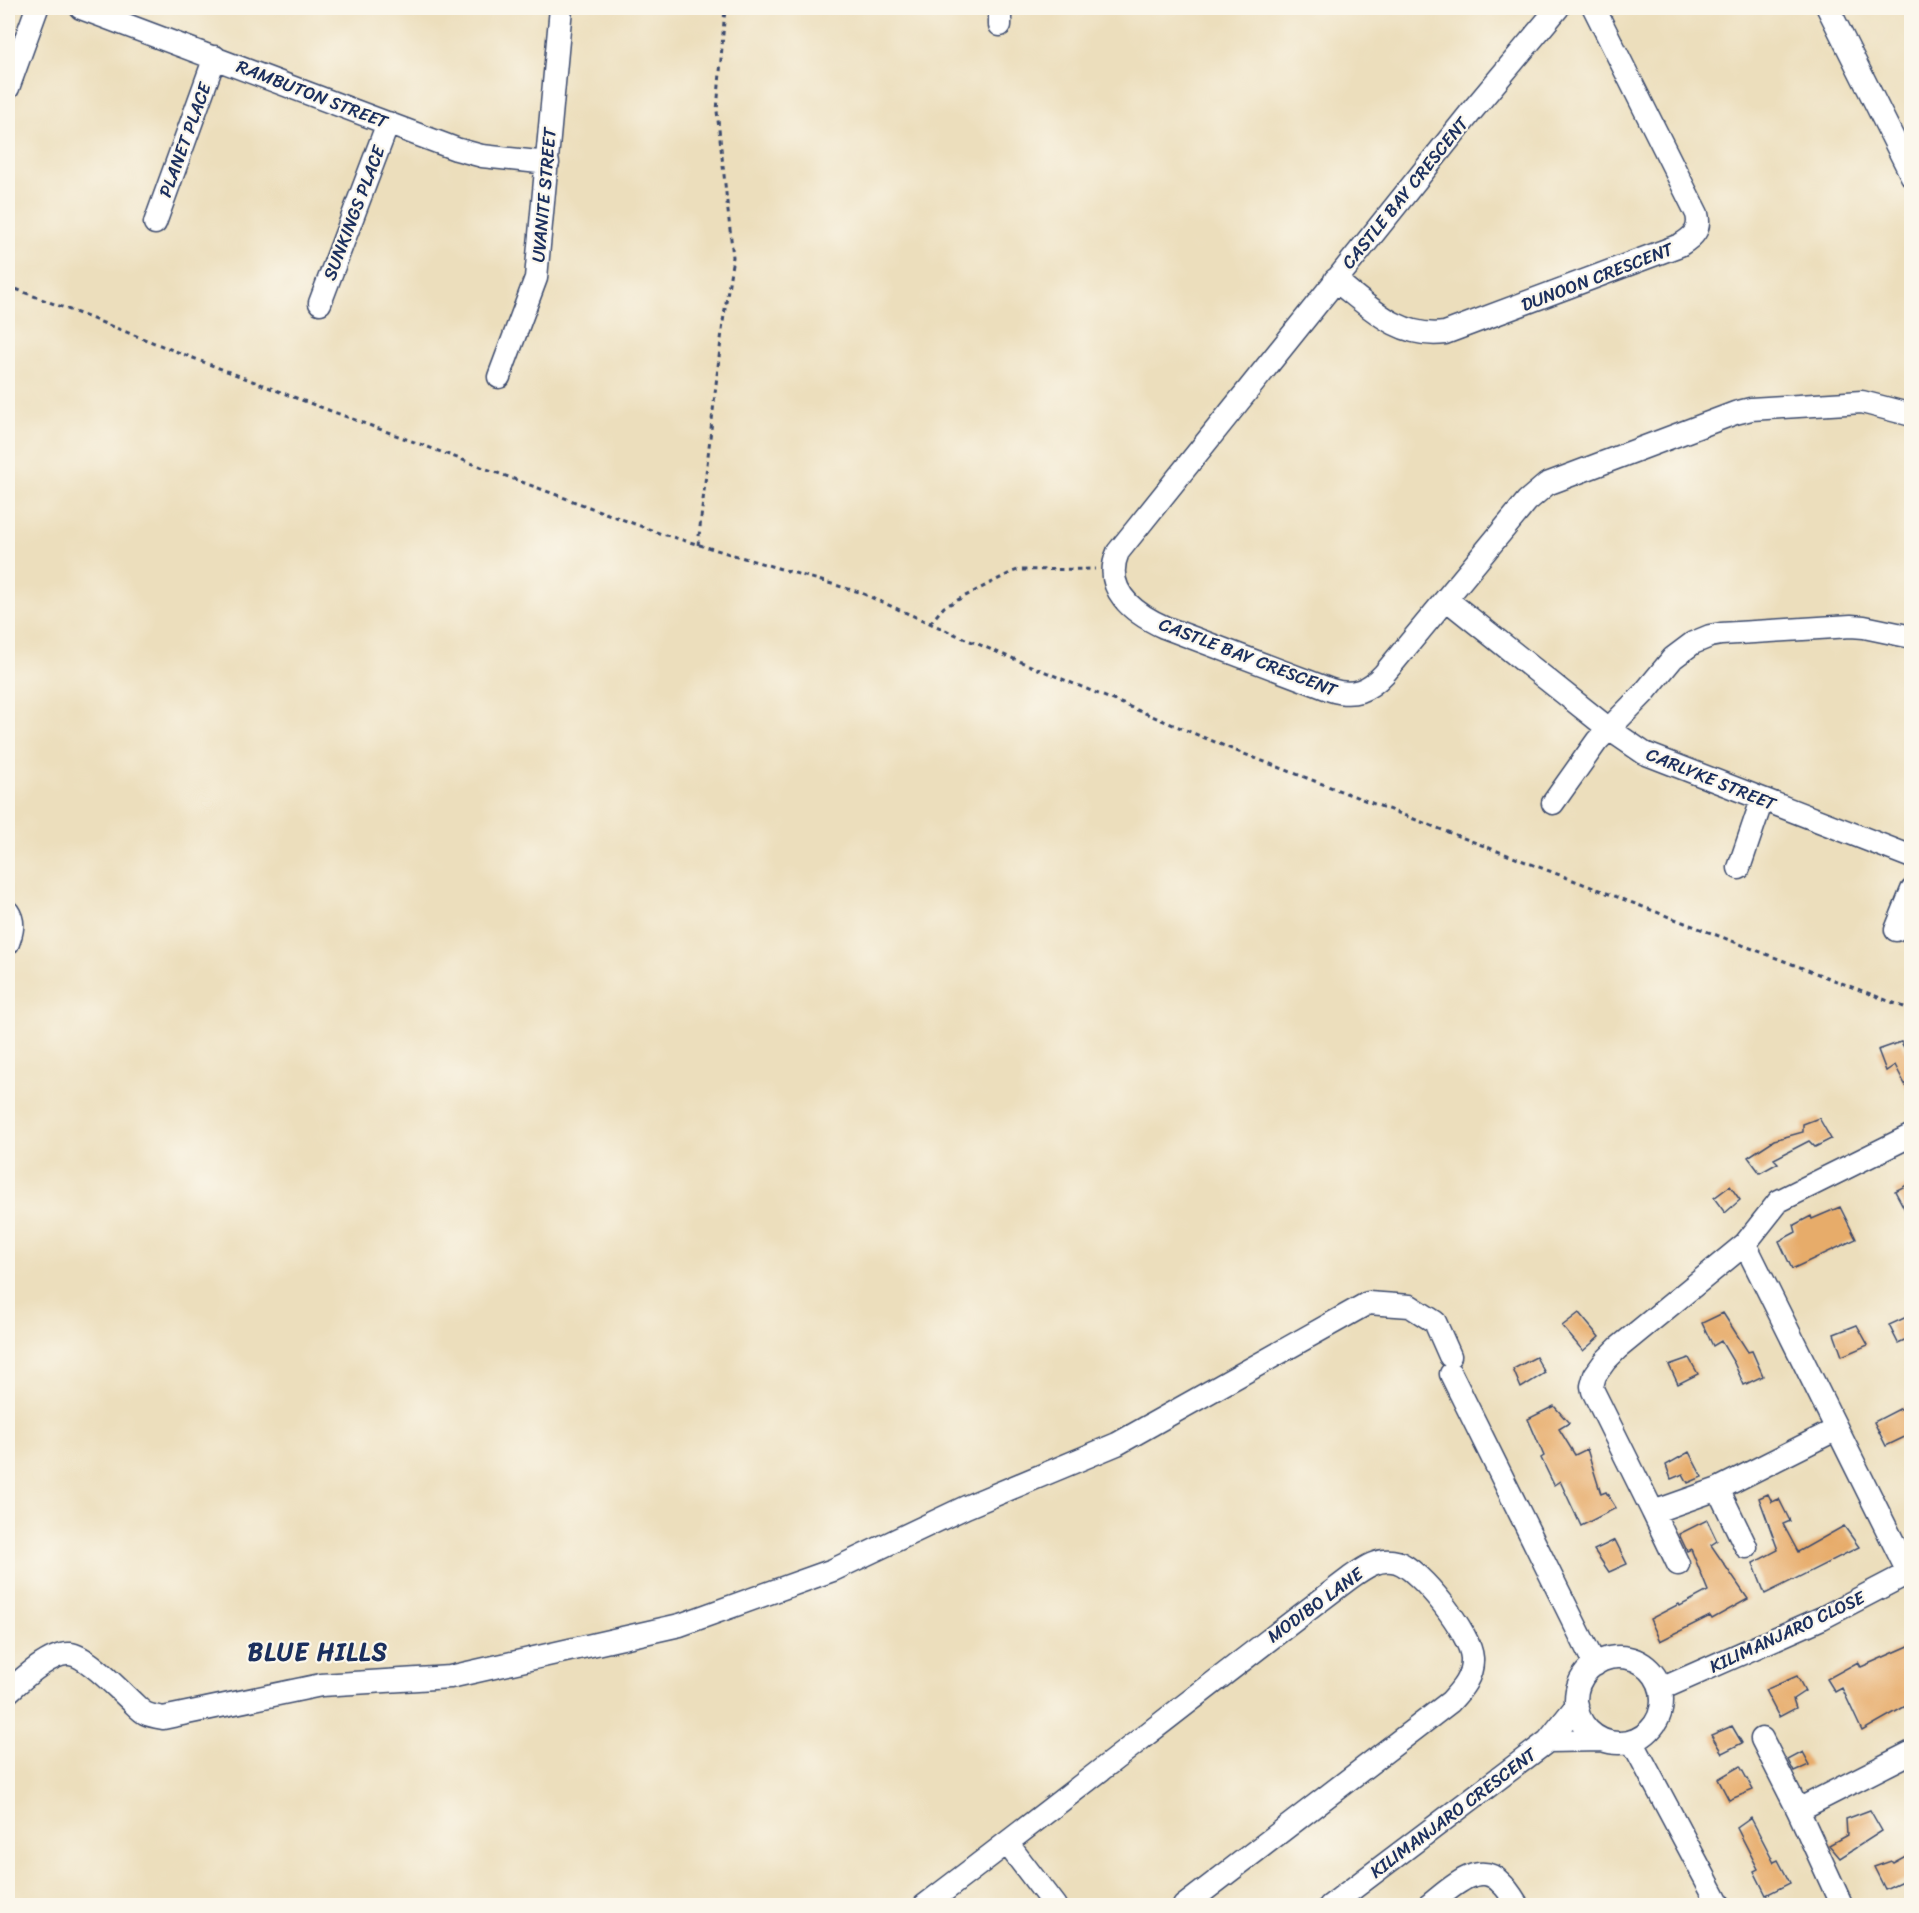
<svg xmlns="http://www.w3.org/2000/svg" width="1919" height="1913" font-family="Sriracha,sans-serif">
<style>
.building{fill:#e7ac6b}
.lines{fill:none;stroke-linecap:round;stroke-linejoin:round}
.minor-casing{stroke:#3a496c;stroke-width:25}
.path{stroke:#3a496c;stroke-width:3;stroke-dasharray:4.5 4.5;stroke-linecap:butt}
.minor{stroke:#fff;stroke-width:22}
.labels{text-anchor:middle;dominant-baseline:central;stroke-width:4.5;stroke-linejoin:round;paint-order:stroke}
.street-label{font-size:18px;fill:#1b2f5e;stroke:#fbf7ec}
.district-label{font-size:24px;font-weight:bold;letter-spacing:1.5px;fill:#1b2f5e;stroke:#fbf7ec}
</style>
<rect width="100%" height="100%" fill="#fbf7ec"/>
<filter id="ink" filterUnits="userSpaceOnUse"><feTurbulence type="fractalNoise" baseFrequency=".0167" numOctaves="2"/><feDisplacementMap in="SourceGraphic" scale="12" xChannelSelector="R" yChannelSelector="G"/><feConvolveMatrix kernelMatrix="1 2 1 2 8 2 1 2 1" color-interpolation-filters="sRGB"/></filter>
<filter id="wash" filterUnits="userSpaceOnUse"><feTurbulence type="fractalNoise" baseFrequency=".008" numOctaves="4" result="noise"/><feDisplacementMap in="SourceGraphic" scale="24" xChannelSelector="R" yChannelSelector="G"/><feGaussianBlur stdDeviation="1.35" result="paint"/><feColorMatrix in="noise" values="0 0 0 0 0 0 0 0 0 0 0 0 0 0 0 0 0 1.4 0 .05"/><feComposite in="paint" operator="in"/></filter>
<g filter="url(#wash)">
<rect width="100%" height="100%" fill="#ecdebc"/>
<g id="blocks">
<path class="building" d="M1901,1042L1911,1059V1096L1895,1065L1886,1071L1878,1050Z
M1819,1118L1831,1139L1815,1147L1809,1141L1774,1159L1778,1163L1760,1173L1748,1157L1774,1140L1803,1132V1124Z
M1911,1183V1221L1895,1191Z
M1730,1186L1740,1200L1725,1213L1714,1198Z
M1840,1207L1856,1239L1792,1269L1779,1241L1796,1232L1794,1225L1811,1216L1812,1219Z
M1579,1313L1599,1337L1583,1351L1562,1326Z
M1723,1313L1748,1352L1752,1351L1763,1376L1744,1385L1734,1363L1721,1341L1713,1346L1702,1323Z
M1911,1315V1337L1898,1343L1889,1325Z
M1857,1325L1868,1345L1842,1356L1834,1334Z
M1536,1357L1545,1373L1521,1388L1513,1369Z
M1689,1358L1698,1374L1678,1384L1669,1365Z
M1911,1403V1434L1886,1446L1874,1422Z
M1554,1406L1569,1423L1559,1429L1575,1455L1587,1449L1601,1494L1606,1492L1616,1508L1581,1526L1560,1481L1554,1485L1541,1458L1544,1456L1528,1419Z
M1689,1452L1702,1477L1688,1483L1683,1474L1671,1479L1666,1465Z
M1768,1494L1772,1502L1779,1499L1790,1521L1783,1524L1798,1552L1844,1526L1859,1547L1765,1594L1753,1563L1778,1550L1759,1498Z
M1707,1520L1717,1541L1711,1545L1748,1599L1712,1619L1710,1616L1660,1641L1650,1619L1679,1604L1680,1606L1708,1591L1691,1549L1687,1551L1679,1534Z
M1615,1540L1627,1564L1609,1572L1594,1550Z
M1911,1645V1703L1862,1731L1842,1688L1835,1692L1827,1679L1858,1662L1861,1667Z
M1797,1676L1805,1691L1793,1699L1796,1708L1779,1717L1765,1690Z
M1732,1726L1742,1743L1722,1753L1711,1735Z
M1803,1752L1810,1765L1794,1772L1788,1760Z
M1740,1766L1753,1790L1729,1800L1718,1779Z
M1870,1810L1882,1831L1840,1858L1829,1845L1847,1835L1846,1819Z
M1751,1818L1774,1862L1778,1860L1790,1883L1766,1895L1754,1871L1758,1869L1737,1828Z
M1911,1853V1877L1885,1889L1874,1867L1891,1861L1893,1863Z"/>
</g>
</g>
<g filter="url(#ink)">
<use href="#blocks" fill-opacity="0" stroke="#3a496c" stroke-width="1.5"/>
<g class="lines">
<defs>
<path id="minor" d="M81,8L456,149L482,156L548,163
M1000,8V25
M1558,8L1471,112L1118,552C1102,589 1133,613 1164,627L1331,690C1353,697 1368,691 1384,674L1527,501L1547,484L1735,413L1751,409L1862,402L1912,415
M1828,8L1912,176
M8,88L37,8
M155,223L215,57
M1335,280C1370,307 1399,339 1445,333L1680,245C1693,237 1701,230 1697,214L1594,8
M320,303L388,123
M499,377L536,278L561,8
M1446,599L1609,729L1644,753L1912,857
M1553,803L1597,741L1644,693L1673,658L1693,643L1710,636L1721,634L1851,626L1864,627L1912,637
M1739,868L1762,800
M8,912C15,922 12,932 8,943
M1896,930L1912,890
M1745,1244L1912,1580
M1451,1374L1595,1665
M1837,1429L1718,1489L1653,1512L1593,1391L1592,1386L1595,1375L1605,1361L1618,1348L1745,1244L1779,1201L1912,1135
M1718,1489L1746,1547
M1653,1512L1678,1564
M1576 1700a43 43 0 1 1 86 0a43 43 0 1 1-86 0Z
M1661,1689L1822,1618L1912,1571
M8,1692C21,1680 51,1652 70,1654C87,1656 115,1686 128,1698C144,1713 141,1714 163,1718L321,1685L450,1677L680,1625L833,1570L966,1507L1117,1444L1368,1303L1410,1306L1435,1322L1450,1356
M1762,1739L1798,1810
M1548,1741L1602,1740
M1632,1741L1720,1906
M1007,1843L1055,1906
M924,1906C1067,1798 1207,1686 1350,1578C1364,1568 1379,1557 1397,1562C1420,1569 1471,1634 1472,1658C1473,1677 1461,1690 1450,1702L1184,1906
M1330,1906L1548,1741L1577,1705
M1428,1906C1448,1891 1478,1858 1501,1883C1508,1889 1513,1898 1518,1906
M1842,1906L1798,1810L1912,1752"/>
</defs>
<use href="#minor" class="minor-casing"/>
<path class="path" d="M8,286L296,398L659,533L859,592L968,640L1239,752L1912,1010
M698,545L723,322L733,257L717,111L725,8
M930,623L944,607L1012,572L1018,570L1095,569"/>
<use href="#minor" class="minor"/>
</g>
</g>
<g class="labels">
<g class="street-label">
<text transform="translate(312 94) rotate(21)">RAMBUTON STREET</text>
<text transform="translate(185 140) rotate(-70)">PLANET PLACE</text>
<text transform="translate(1405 193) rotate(-51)">CASTLE BAY CRESCENT</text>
<text transform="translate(544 195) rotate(-85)">UVANITE STREET</text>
<text transform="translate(354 213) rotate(-69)">SUNKINGS PLACE</text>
<text transform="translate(1597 277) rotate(-21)">DUNOON CRESCENT</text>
<text transform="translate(1248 657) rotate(21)">CASTLE BAY CRESCENT</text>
<text transform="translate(1711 779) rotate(22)">CARLYKE STREET</text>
<text transform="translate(1315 1605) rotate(-36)">MODIBO LANE</text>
<text transform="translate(1787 1632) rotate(-25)">KILIMANJARO CLOSE</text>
<text transform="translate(1453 1813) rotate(-37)">KILIMANJARO CRESCENT</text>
</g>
<g class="district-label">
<text x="318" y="1652">BLUE HILLS</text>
</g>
</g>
<rect width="1919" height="1913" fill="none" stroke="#fbf7ec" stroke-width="30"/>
</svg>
